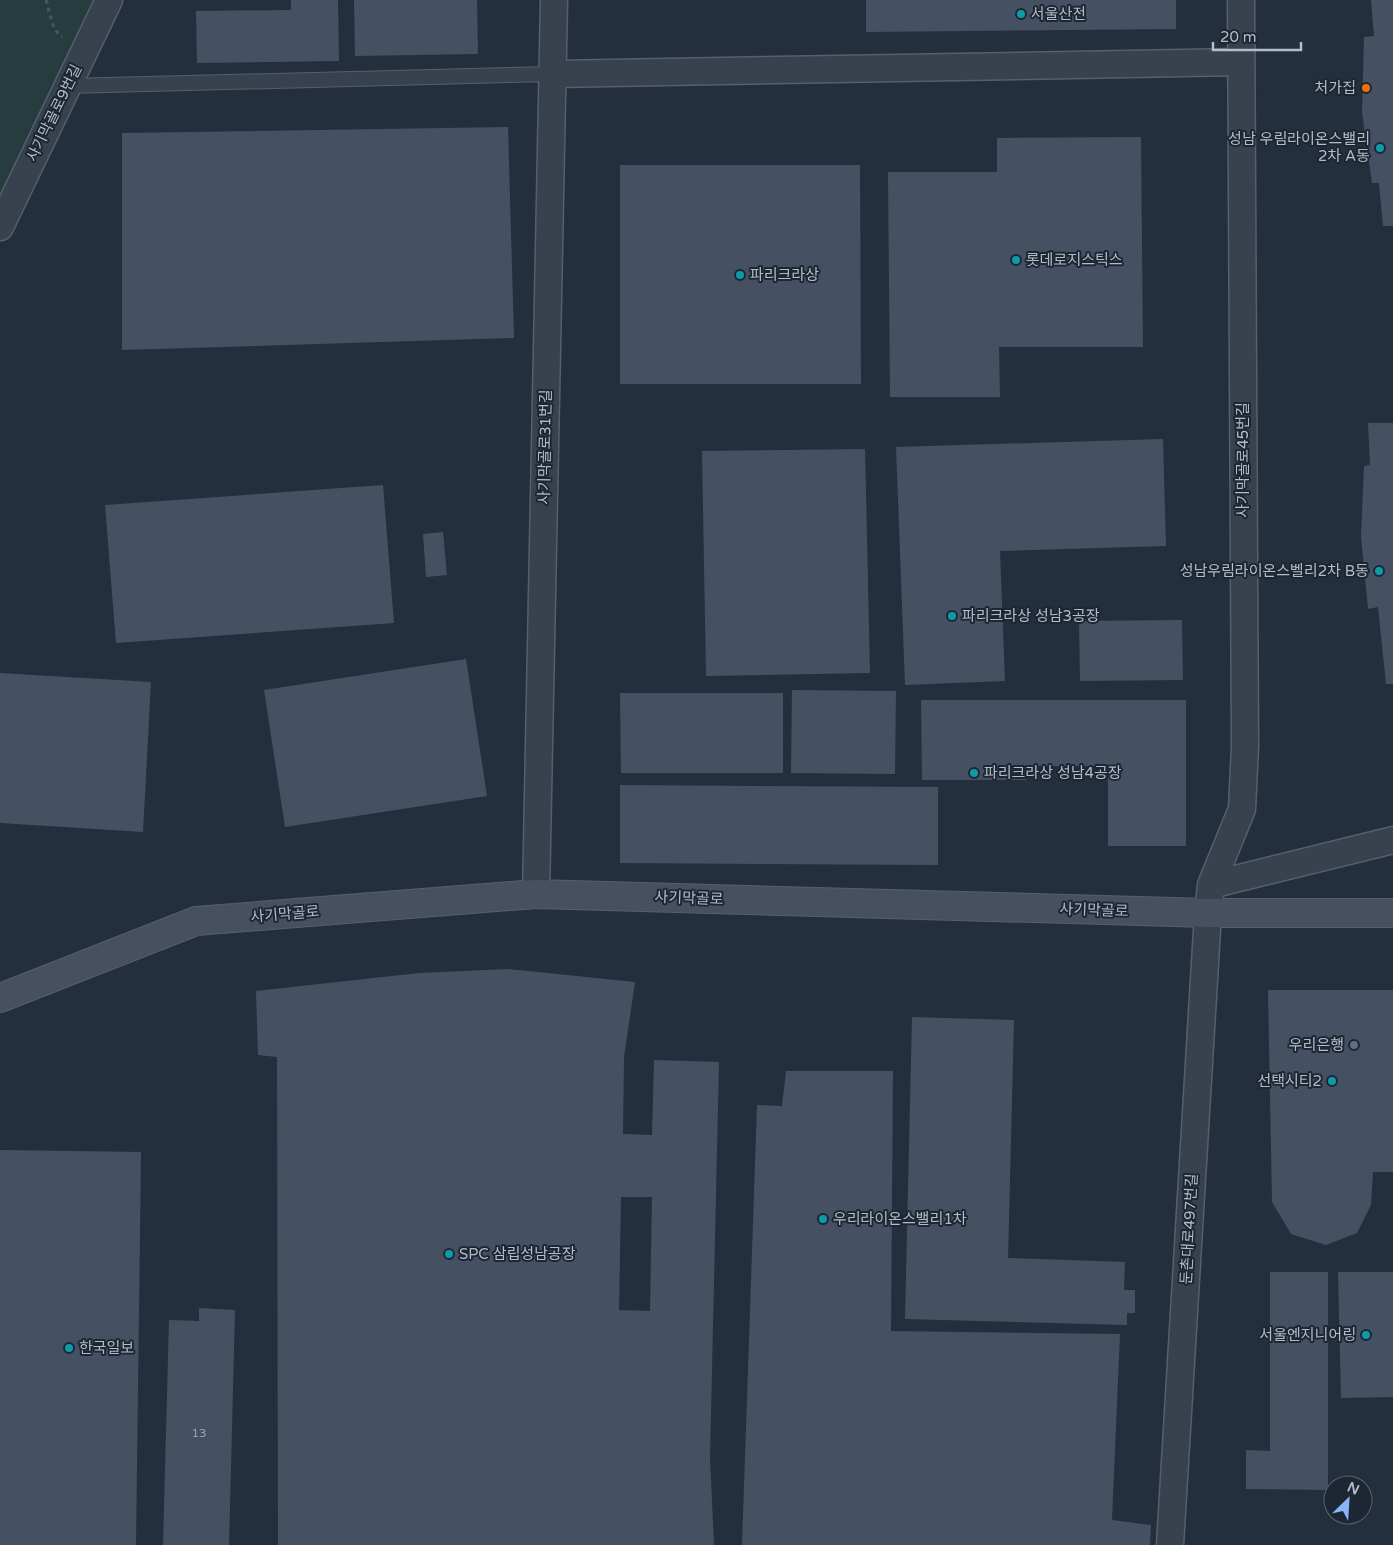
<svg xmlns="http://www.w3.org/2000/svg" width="1393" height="1545" font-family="'Varela Round','Noto Sans KR',sans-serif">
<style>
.green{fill:#263c3f}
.building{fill:#455162;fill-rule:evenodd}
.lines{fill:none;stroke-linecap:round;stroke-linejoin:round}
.lane-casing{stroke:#565f6c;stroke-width:16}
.street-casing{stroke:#565f6c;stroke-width:29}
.secondary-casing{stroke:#565f6c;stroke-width:30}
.path{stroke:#44595c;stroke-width:3;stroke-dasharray:4 4;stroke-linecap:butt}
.lane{stroke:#38414e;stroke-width:14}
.street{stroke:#38414e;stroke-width:26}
.secondary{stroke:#465061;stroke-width:28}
.culture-dot{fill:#0f9aa8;stroke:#1d2633;stroke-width:2}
.food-dot{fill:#e8710a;stroke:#1d2633;stroke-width:2}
.service-dot{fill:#5c6f8a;stroke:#1d2633;stroke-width:2}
.labels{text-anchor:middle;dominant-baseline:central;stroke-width:4;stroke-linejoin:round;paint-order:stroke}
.number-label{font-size:12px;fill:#98a1af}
.poi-label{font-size:15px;fill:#b4bcc9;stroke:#1d2633;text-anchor:start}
.street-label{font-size:15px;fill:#b4bcc9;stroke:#1d2633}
</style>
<rect width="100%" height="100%" fill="#242f3e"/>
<path class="green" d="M0,0H96L0,204Z"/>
<path class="building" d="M291,0H338L339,61L197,63L196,11L291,10Z
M354,0H477L478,54L355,56Z
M866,0H1176V29L866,32Z
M1371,0H1393V226H1383L1379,183H1372L1362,112L1364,37L1374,36Z
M508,127L514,338L122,350V133Z
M1141,137L1143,347H999L1000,397H890L888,172H997V138Z
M620,165H860L861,384H620Z
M1368,423H1393V684H1386L1378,607L1368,609L1361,536L1364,466L1370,465Z
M1163,439L1166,546L1000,551L1005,681L905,685L896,447Z
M865,449L870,673L706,676L702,451Z
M383,485L394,623L116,643L105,505Z
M443,532L447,575L426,577L423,534Z
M1182,620L1183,680L1080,681L1079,621Z
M466,659L487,796L285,827L264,690Z
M0,673L151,682L143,832L0,823Z
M792,690L896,691L895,774L791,773Z
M620,693H783V773H621Z
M921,700H1186V846H1108V766H1026V780H922Z
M620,785L938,787V865L620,863Z
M508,969L635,982L624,1057L623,1134L652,1135L654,1060L719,1062L710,1458L714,1545H278L277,1057L258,1055L256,991L419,973ZM621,1197H652L650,1311L619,1310Z
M1268,990H1393V1172H1373L1371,1205L1357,1233L1326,1245L1291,1234L1272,1202Z
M912,1017L1014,1020L1008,1258L1125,1262L1124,1290H1135V1313H1127V1325L905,1319Z
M786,1071H893L891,1331L1120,1334L1112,1520L1151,1525L1150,1545H742L757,1105L782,1106Z
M0,1150L141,1152L136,1545H0Z
M1270,1272H1328V1490L1246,1489V1450L1270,1451Z
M1338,1272H1393V1397L1341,1398Z
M199,1308L235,1310L229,1545H163L169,1320L199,1321Z"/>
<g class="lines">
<defs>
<path id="lane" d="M67,86L553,74"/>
<path id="street" d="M553,74L1240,62
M0,227L109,0
M1211,885L1393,840
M536,894L554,0
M1170,1545L1208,913L1211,885L1242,809L1245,746L1241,0"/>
<path id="secondary" d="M0,998L196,921L536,894L1208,913H1393"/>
</defs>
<use href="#lane" class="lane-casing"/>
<use href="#street" class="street-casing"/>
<use href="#secondary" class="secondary-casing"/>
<path class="path" d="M46,0C50,12 51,29 62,37"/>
<use href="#lane" class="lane"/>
<use href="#street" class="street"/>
<use href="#secondary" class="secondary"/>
</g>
<g class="culture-dot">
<circle cx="1021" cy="14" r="5"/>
<circle cx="1380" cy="148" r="5"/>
<circle cx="1016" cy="260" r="5"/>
<circle cx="740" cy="275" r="5"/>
<circle cx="1379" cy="571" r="5"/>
<circle cx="952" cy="616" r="5"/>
<circle cx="974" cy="773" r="5"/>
<circle cx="1332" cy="1081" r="5"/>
<circle cx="823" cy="1219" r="5"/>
<circle cx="449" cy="1254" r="5"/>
<circle cx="1366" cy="1335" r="5"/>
<circle cx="69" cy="1348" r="5"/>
</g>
<circle class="food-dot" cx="1366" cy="88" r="5"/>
<circle class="service-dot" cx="1354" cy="1045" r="5"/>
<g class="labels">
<g class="number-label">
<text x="199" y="1433">13</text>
</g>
<g class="poi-label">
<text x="1031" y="14">서울산전</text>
<text x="1356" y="88" text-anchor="end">처가집</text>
<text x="1370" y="139" text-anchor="end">성남 우림라이온스밸리<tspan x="1370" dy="17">2차 A동</tspan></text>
<text x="1026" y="260">롯데로지스틱스</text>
<text x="750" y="275">파리크라상</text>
<text x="1369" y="571" text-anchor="end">성남우림라이온스벨리2차 B동</text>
<text x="962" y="616">파리크라상 성남3공장</text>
<text x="984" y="773">파리크라상 성남4공장</text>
<text x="1344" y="1045" text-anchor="end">우리은행</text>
<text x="1322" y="1081" text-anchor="end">선택시티2</text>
<text x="833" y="1219">우리라이온스밸리1차</text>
<text x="459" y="1254">SPC 삼립성남공장</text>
<text x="1356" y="1335" text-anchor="end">서울엔지니어링</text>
<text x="79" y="1348">한국일보</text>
</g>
<g class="street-label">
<text transform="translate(54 113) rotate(-64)">사기막골로9번길</text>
<text transform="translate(545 447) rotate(-89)">사기막골로31번길</text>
<text transform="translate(1243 460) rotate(-90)">사기막골로45번길</text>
<text transform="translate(689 898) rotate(2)">사기막골로</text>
<text transform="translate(1094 910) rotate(2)">사기막골로</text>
<text transform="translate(285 914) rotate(-5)">사기막골로</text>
<text transform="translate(1189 1229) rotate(-87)">둔촌대로497번길</text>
</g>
</g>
<g transform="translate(1348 1500) rotate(25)"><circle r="24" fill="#1d2633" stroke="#59626f"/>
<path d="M0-4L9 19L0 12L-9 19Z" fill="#8ab4f8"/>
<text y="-8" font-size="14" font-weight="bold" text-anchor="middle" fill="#b4bcc9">N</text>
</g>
<path d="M1213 42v8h88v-8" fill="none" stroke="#b4bcc9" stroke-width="2.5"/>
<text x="1220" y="42" font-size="15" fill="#b4bcc9" stroke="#1d2633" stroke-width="4" paint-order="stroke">20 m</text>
</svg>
